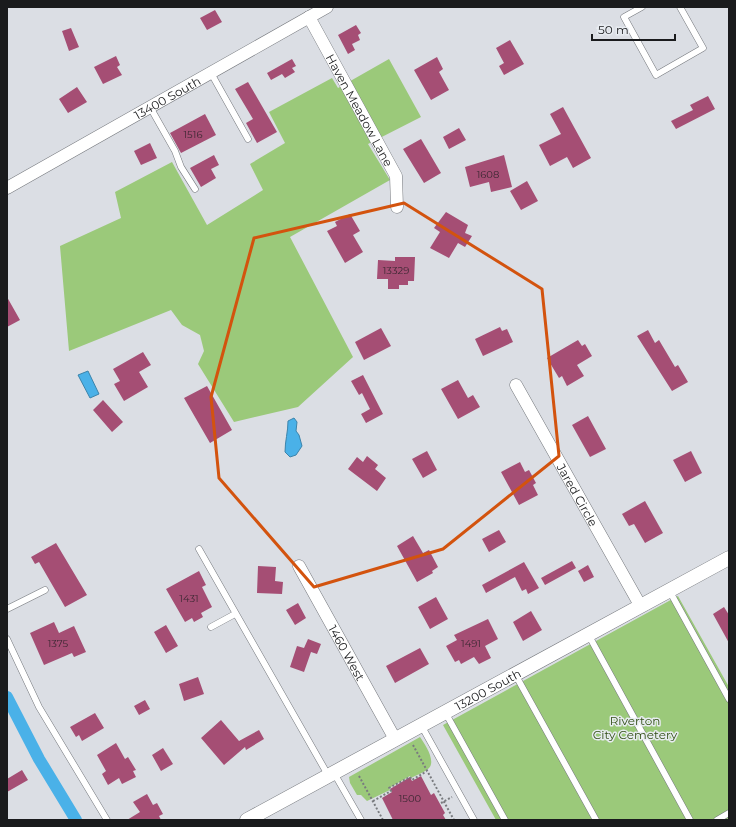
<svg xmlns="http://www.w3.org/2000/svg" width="736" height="827" font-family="Montserrat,sans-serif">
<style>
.green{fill:#9bc97a}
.water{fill:#4ab1e8;stroke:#3c84ab}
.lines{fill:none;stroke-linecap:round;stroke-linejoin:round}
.canal{stroke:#4ab1e8;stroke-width:12}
.building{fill:#a54e74}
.service-casing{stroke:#75787d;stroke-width:7}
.minor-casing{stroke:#75787d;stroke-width:13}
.tertiary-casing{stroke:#75787d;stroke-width:15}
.path{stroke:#797b7f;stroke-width:2;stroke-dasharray:2 2;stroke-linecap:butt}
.service{stroke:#fff;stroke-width:6}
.minor{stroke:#fff;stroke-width:12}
.tertiary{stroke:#fff;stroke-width:14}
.marked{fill:none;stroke:#d3530e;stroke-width:3;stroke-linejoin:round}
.labels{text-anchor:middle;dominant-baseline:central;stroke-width:3;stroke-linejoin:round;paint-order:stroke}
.number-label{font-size:10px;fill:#3d2833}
.street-label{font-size:12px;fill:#1a1b1d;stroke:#e8ecf1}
.park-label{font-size:12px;fill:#304e14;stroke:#e8ecf1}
</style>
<rect width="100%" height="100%" fill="#dbdee4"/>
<path class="green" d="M389,59L421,117L368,144L390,180L290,237L353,357L298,407L234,422L198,364L204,351L200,335L182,325L171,310L69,351L60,246L121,218L115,192L172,162L207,225L263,190L250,164L285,143L269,112L332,78L338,88Z
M678,596L729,687V819L496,820L443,725Z
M420,737C425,744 437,762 428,769C423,773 416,775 411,778L410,776L389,788L390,790L367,801L361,795H357L350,783L349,777Z"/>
<path class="water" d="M88,371L99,394L90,398L78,375Z
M294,418L297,422L296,431L299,435L302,446L296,455L290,457L285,452C285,441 288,432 288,421Z"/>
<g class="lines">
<path class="canal" d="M7,697L39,759L76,820"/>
</g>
<path class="building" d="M215,10L222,22L207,30L200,18Z
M356,25L361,33L358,35L360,40L352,44L355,50L348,54L338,35Z
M71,28L79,47L69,51L62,31Z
M510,40L524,64L504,75L499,66L504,63L496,48Z
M116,56L120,65L117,67L122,75L103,84L94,67Z
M437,57L443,69L439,72L449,90L431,100L414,70Z
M292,59L296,66L292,68L295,72L285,78L282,74L271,80L267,73Z
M248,82L277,132L257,143L246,123L253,119L235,89Z
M77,87L87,102L68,113L59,99Z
M708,96L715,109L676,129L671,121L693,110L690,105Z
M563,107L591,158L573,168L567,157L550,166L539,145L561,134L550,114Z
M205,114L216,135L181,153L170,133Z
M459,128L466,140L449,149L443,137Z
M421,139L441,173L424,183L403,149Z
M150,143L157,158L141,165L134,151Z
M214,155L219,165L211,169L216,178L201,187L190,168Z
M504,155L512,187L491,192L489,182L470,187L465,167Z
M527,181L538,201L521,210L510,191Z
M446,212L468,225L465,233L472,236L465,247L458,243L449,258L430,248L440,232L434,228Z
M350,214L360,231L353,235L363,252L345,263L327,231L337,226L335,222Z
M395,257H415L414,281H408V285H399V289H388V279H377L378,260L395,261Z
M7,297L20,320L7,327Z
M500,327L502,331L507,329L513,342L483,356L475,339Z
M381,328L391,346L364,360L355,342Z
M648,330L655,343L659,340L675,367L678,365L688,382L672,391L637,336Z
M578,340L582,346L585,344L592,356L577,365L584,376L567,386L562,376L559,378L547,358Z
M143,352L151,365L139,372L148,387L124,401L114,384L120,381L113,369Z
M363,375L383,414L366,423L361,414L370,409L362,393L359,395L351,381Z
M458,380L468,398L473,395L480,407L458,419L441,389Z
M207,386L232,430L210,443L184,398Z
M103,400L123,422L112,432L93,410Z
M588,416L606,449L590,457L572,425Z
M427,451L437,470L423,478L412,459Z
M691,451L702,473L685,482L673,460Z
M367,456L378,465L375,469L386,478L377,491L348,469L357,457L363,462Z
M520,462L525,472L529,470L536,483L533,485L538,495L519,505L501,472Z
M645,501L663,533L645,543L634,524L629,526L622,514Z
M499,530L506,542L489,552L482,539Z
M413,536L423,553L429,550L438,567L432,571L433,573L417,582L397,546Z
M56,543L87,595L65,607L39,562L35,564L31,557Z
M572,561L576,568L545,585L541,578Z
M524,562L539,588L528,594L526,589L522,591L515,577L486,593L482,585Z
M588,565L594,577L584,582L578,571Z
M258,566L276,567L275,581L283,582L282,594L257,593Z
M199,571L206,585L202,587L212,607L201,613L203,617L194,622L192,618L185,622L166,589Z
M436,597L448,619L430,629L418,607Z
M298,603L306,618L295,625L286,610Z
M724,607L729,615V643L713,614Z
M531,611L542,630L523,641L513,622Z
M488,619L498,639L485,646L491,658L479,664L474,657L461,664L459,660L455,662L446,646L457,640L454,635Z
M54,622L59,633L74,626L86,652L74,657L72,653L44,665L30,633Z
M166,625L178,646L166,653L154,632Z
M308,639L321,644L317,654L311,652L304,672L290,667L297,646L304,648Z
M420,648L429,664L395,683L386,666Z
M198,677L204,694L184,701L179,684Z
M145,700L150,709L139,715L134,706Z
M95,713L104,728L82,741L79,735L76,737L70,727Z
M221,720L239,741L259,730L264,739L246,750L245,747L224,765L201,738Z
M116,743L125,759L128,757L136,770L133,771L136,777L122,784L119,778L108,785L102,774L106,771L97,755Z
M163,748L173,764L161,771L152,755Z
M22,770L28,780L7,792V779Z
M421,776L431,795L434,793L445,813L443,815L446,820H393L382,798L392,792L390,789L410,777L412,781Z
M147,794L153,805L157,803L163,814L159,816L161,820H127L140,812L133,802Z"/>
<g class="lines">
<defs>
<path id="service" d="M642,7L624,17L656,75L703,48L680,7
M211,73L248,139
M150,107L175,151L181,167L195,189
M199,549L328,775
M669,590L729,699
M7,609L45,590
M211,627L235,614
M588,634L690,820
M7,639L39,707L107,820
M515,674L596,820
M445,712L505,820
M421,725L474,820
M334,773L361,820
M717,820L729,813"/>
<g id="minor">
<path id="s1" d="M309,17L396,176L397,207"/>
<path id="s2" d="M7,188L327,7"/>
<path id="s3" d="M516,385L640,605"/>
<path id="s4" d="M299,566L395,739"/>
</g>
<g id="tertiary">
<path id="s5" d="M247,820L729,558"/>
</g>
</defs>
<use href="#service" class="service-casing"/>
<use href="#minor" class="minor-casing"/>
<use href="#tertiary" class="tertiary-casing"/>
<path class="path" d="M413,745L454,820
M359,776L383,820
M373,801L391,791L389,788L410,777L412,780L427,771
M441,803L452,797"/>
<use href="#service" class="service"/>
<use href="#minor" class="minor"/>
<use href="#tertiary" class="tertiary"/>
</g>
<path class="marked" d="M404,203L542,289L559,456L443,549L314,587L219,478L211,397L254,238Z"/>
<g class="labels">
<g class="number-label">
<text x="193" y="134">1516</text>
<text x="488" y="174">1608</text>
<text x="396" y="270">13329</text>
<text x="189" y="598">1431</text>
<text x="58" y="643">1375</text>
<text x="471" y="643">1491</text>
<text x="410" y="798">1500</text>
</g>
<g class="street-label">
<text stroke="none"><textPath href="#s2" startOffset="184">13400 South</textPath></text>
<text stroke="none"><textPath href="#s1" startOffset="106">Haven Meadow Lane</textPath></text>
<text stroke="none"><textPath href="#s3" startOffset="126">Jared Circle</textPath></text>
<text stroke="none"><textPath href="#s4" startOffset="99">1460 West</textPath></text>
<text stroke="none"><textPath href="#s5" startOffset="274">13200 South</textPath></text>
</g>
<g class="park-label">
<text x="635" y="720">Riverton<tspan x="635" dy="14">City Cemetery</tspan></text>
</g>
</g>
<rect width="736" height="827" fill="none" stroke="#1a1b1d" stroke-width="16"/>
<path d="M592 34v6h83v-6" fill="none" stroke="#1a1b1d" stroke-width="2"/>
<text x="598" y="34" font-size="12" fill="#1a1b1d" stroke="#e8ecf1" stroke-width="3" paint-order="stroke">50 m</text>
</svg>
